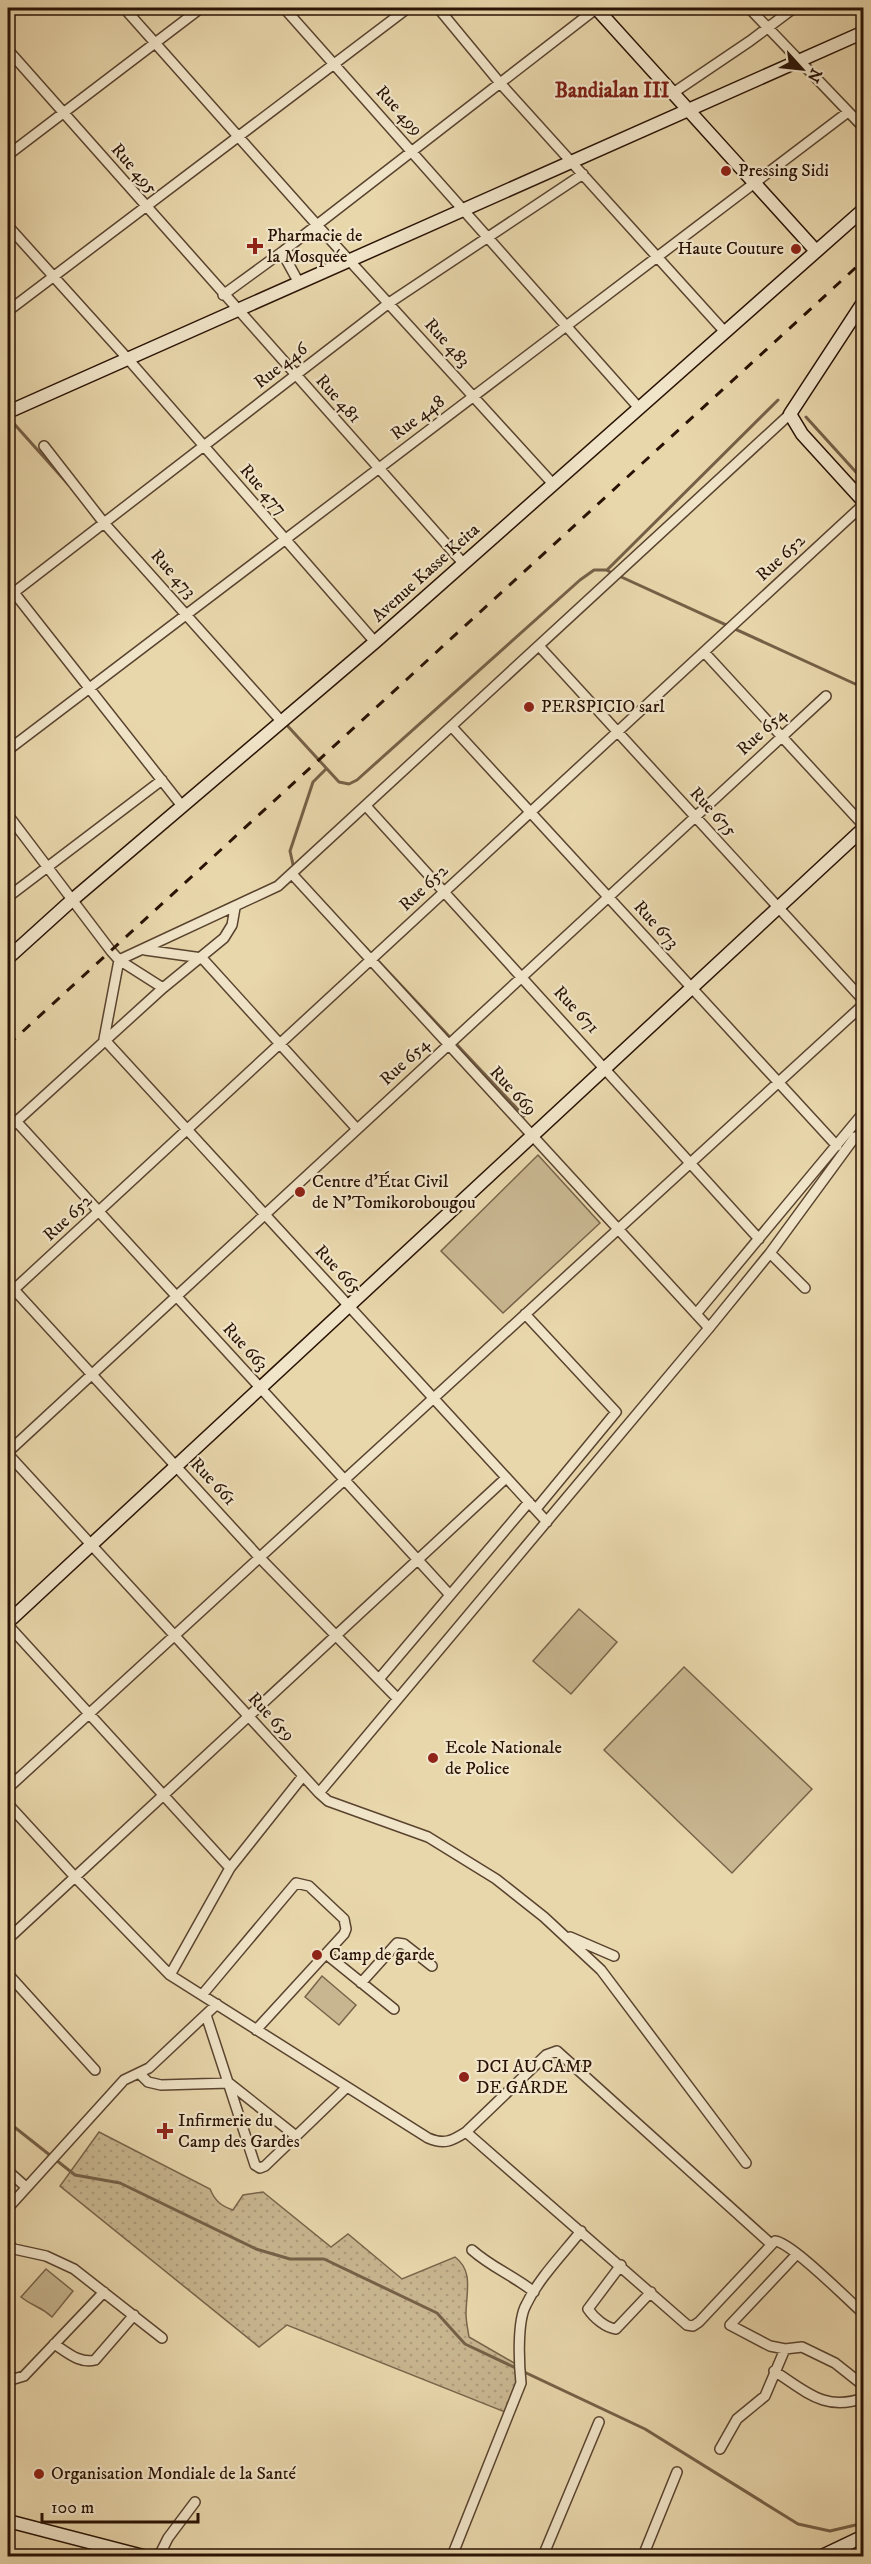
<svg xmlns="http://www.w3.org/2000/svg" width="871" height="2564" font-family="'IM FELL DW Pica',serif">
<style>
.park{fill:#c8b690;stroke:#78644a;stroke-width:1.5}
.garden{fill:url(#garden-dots);stroke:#78644a;stroke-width:1.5}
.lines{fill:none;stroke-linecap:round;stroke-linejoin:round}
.stream{stroke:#756047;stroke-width:3}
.street-casing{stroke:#59432f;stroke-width:12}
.secondary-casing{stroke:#291205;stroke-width:15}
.street{stroke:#f1e5c9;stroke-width:9}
.secondary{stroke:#f1e5c9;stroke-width:12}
.rail{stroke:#291205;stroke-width:3;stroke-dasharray:10 10;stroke-linecap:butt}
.poi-dot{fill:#8f2418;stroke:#f1e5c9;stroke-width:2}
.labels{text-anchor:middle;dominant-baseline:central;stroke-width:4.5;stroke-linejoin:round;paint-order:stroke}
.street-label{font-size:18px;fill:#291205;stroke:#f1e5c9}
.poi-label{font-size:18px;fill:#291205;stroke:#f1e5c9;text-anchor:start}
.quarter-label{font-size:21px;font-weight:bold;fill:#7a1f14;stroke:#f1e5c9}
</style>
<defs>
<pattern id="garden-dots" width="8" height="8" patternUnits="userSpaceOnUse" patternTransform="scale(1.5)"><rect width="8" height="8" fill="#c8b690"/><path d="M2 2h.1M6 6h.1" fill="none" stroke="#ac9b7b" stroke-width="1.8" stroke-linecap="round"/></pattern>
</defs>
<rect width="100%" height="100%" fill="#e9d7ac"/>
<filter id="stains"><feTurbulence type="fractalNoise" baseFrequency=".00333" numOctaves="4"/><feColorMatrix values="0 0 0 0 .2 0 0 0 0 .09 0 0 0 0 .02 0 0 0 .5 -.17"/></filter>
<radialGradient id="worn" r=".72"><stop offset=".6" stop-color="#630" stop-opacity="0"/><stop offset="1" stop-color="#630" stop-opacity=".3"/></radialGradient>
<path class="park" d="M538,1155L600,1223L503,1313L441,1251Z
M579,1609L617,1642L571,1694L533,1661Z
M684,1667L812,1789L732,1873L604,1750Z
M322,1976L356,2005L339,2025L305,1997Z
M46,2269L73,2291L52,2317C39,2305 33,2307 21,2297Z"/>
<path class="garden" d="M99,2132L210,2189C215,2201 221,2206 233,2210L243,2195L263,2192L331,2247L348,2234L402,2279L455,2257C474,2271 466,2293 466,2314C466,2322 468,2330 469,2337L516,2364L522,2383L510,2414L287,2325L259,2347L60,2186Z"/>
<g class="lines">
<path class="stream" d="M8,417L68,484
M806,417L864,481
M607,570L778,400
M284,722L339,782L349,784L357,780L580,580L594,570H606L864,688
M294,869L290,851L313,782L326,769
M365,947L524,1116
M8,2122L75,2175L120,2183L256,2249L290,2259H324L437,2313L465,2344L645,2429L798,2524L830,2531L864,2523"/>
<defs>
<path id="street" d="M124,8L317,225L553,484
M284,8L639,408
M438,8L500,83L725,332
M749,8L864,128
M8,50L463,563
M673,93L750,41L794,8
M8,155L201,8
M8,226L128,359L375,642
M282,252L299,283
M223,295L282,252L597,8
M8,311L408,8
M44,446L104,523L282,722
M8,585L182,806
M8,597L389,303L583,174
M539,646L864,1001
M704,652L864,826
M452,727L837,1146
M8,750L848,112
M366,806L759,1239
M8,815L111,951L119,960L163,988
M292,874L709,1328
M8,897L162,780
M145,950L202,958L357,1129
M16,1121L450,1595
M8,1129L163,988L224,938L232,925L235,908
M770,1253L805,1288
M8,1283L259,1557L398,1699
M8,1295L864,504
M525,1314L616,1412L536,1509
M696,1314L864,1112
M8,1452L826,696
M8,1454L319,1793L328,1801L428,1837L496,1879L544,1917L601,1970L746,2163
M547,1522L104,1039L119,960L278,886L790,414
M8,1625L230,1868
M379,1679L529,1502
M8,1788L864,1004
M319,1793L709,1328L770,1253L855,1137
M8,1804L75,1877L170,1975L428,2138C444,2145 452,2141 466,2132L687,2325L693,2326L699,2322L775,2241C791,2242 848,2300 864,2314
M570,1937L614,1956
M8,1939L506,1478
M326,1954L394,2009
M8,1974L95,2070
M170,1975L230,1868L303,1776
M361,1983L397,1943L404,1944L432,1966
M202,1995L296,1883L309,1886L344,1919L346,1929L344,1934L256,2030
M206,2015L255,2165L260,2168L265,2166L347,2087
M139,2073L148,2082L161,2085L229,2083L296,2136
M466,2132L546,2055L557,2051L771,2244
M8,2171L26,2187
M8,2208L124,2080L149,2068L217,2004
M8,2244L14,2249L46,2256L74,2269L162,2338
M472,2250C491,2267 514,2276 534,2292
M797,2254L730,2325L770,2346L785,2349L802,2347L835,2363L864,2386
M621,2265L588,2309C594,2318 606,2328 616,2329L651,2292
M54,2344C67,2352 79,2364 95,2360L134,2315
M774,2371C806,2391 824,2412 864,2398
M8,2373L14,2379L24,2376L104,2292
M720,2449L737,2419L765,2396L785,2349
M159,2556L168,2538L195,2502
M452,2556L521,2383C519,2364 517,2321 526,2305C539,2278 562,2255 581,2231
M543,2556L599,2422
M643,2556L677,2472"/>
<path id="secondary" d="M596,8L816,251
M864,301L790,414L802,434L864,502
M8,412L864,32
M8,958L71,901L375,642L864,209
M8,1622L864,828
M8,2521L143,2556
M822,2556L864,2536"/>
</defs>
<use href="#street" class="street-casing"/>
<use href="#secondary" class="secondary-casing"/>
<use href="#street" class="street"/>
<use href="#secondary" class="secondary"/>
<path class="rail" d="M8,1045L864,260"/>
</g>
<g class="poi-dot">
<circle cx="726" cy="171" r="6"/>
<path d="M252 237h6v6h6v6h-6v6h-6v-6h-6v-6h6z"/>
<circle cx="796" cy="249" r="6"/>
<circle cx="529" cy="707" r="6"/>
<circle cx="300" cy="1192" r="6"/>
<circle cx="433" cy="1758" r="6"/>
<circle cx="317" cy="1955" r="6"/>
<circle cx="464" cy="2077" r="6"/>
<path d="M162 2122h6v6h6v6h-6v6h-6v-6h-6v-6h6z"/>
<circle cx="39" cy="2474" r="6"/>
</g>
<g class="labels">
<g class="street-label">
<text transform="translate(399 111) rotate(48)">Rue 499</text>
<text transform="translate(134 169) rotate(49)">Rue 495</text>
<text transform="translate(447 343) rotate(48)">Rue 483</text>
<text transform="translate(281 366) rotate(-38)">Rue 446</text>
<text transform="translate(338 399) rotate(48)">Rue 481</text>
<text transform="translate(418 418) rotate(-37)">Rue 448</text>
<text transform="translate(263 490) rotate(49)">Rue 477</text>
<text transform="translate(781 558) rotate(-43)">Rue 652</text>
<text transform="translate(426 573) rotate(-42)">Avenue Kasse Keita</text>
<text transform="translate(173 574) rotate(48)">Rue 473</text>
<text transform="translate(762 732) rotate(-43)">Rue 654</text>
<text transform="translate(713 812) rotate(47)">Rue 675</text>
<text transform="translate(424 888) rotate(-43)">Rue 652</text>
<text transform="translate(656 925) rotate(48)">Rue 673</text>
<text transform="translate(576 1010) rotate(47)">Rue 671</text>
<text transform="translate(405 1062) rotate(-43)">Rue 654</text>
<text transform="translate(513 1091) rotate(47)">Rue 669</text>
<text transform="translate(68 1218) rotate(-43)">Rue 652</text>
<text transform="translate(338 1270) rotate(47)">Rue 665</text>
<text transform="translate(245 1347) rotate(48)">Rue 663</text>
<text transform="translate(213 1482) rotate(47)">Rue 661</text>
<text transform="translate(271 1717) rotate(47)">Rue 659</text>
</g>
<g class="poi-label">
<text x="738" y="171">Pressing Sidi</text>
<text x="267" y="236">Pharmacie de<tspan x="267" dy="21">la Mosquée</tspan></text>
<text x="784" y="249" text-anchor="end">Haute Couture</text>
<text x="541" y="707">PERSPICIO sarl</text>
<text x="312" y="1182">Centre d'État Civil<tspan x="312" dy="21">de N'Tomikorobougou</tspan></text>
<text x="445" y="1748">Ecole Nationale<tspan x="445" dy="21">de Police</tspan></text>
<text x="329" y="1955">Camp de garde</text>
<text x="476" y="2067">DCI AU CAMP<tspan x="476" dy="21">DE GARDE</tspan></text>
<text x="178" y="2121">Infirmerie du<tspan x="178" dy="21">Camp des Gardes</tspan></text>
<text x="51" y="2474">Organisation Mondiale de la Santé</text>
</g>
<g class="quarter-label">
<text x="612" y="91">Bandialan III</text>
</g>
</g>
<rect width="871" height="2564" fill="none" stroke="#e9d7ac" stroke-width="30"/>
<rect x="9" y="9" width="853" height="2546" fill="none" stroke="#291205" stroke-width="3"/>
<rect x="15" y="15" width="841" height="2534" fill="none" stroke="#291205" stroke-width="1.5"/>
<g transform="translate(802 69) rotate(117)" stroke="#f1e5c9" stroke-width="4.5" paint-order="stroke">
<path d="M0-4.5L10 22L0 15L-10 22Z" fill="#291205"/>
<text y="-9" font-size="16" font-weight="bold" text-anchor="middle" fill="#291205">N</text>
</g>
<path d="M42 2513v9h156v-9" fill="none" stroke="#291205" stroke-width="3"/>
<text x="51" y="2513" font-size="18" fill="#291205" stroke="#f1e5c9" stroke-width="4.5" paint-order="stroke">100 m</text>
<rect width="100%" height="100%" filter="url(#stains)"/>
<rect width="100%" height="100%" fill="url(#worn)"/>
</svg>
